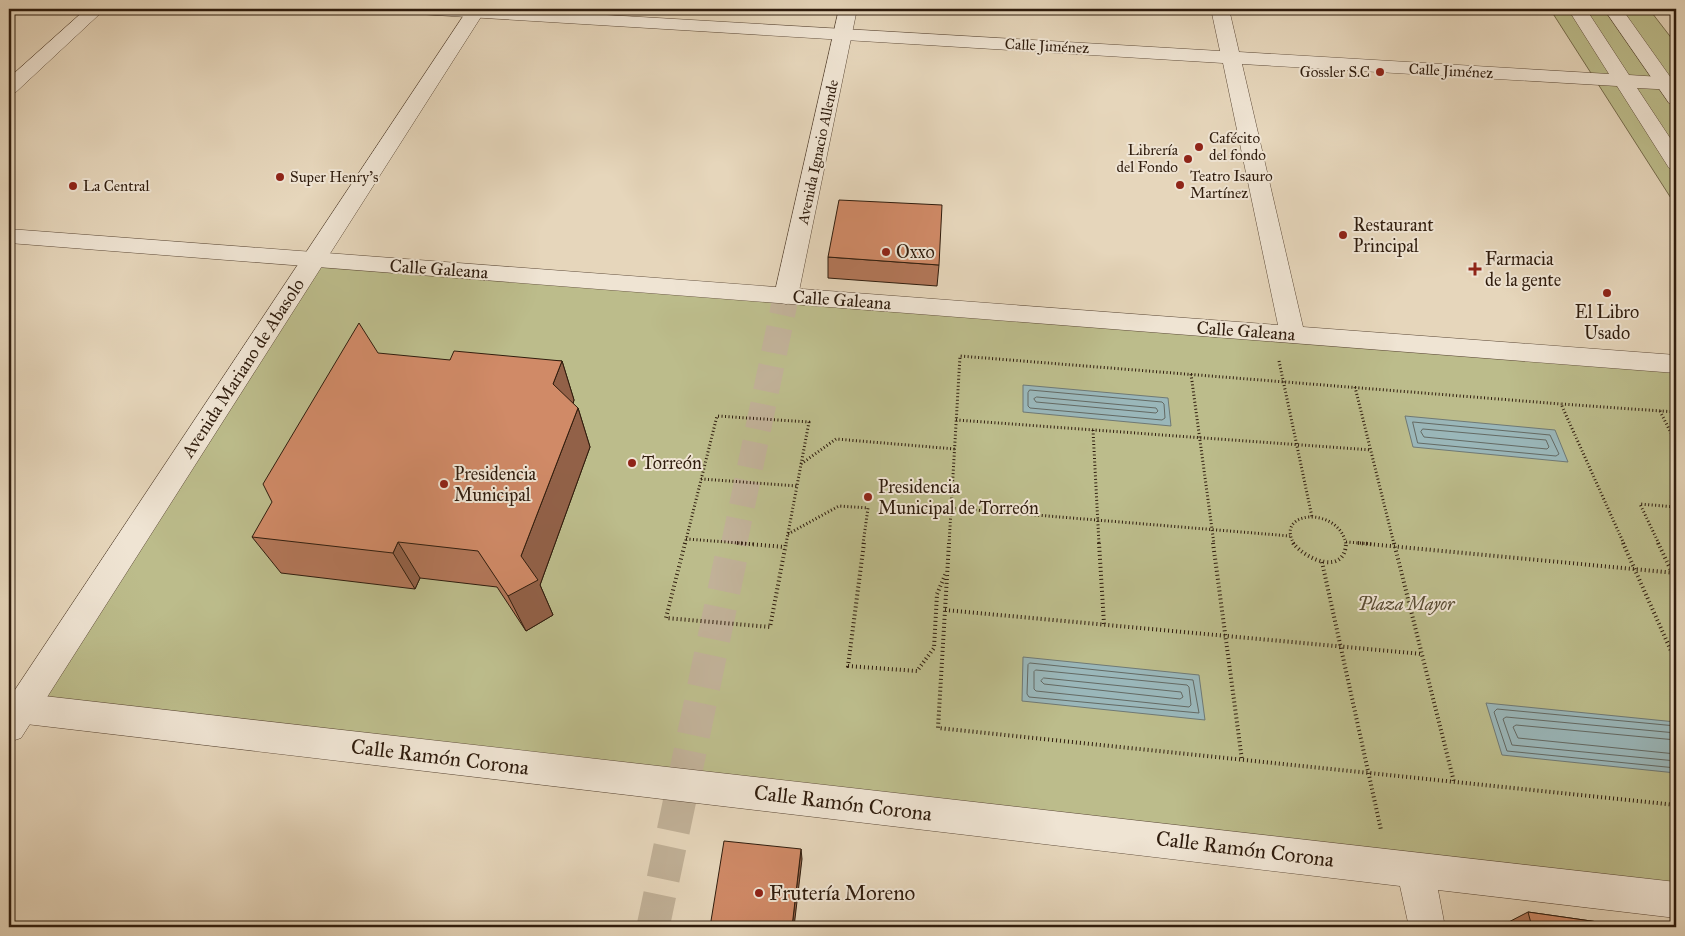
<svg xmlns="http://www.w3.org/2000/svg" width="1685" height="936" font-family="'IM FELL Great Primer',serif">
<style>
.green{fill:#bcbc8b;stroke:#766c4c}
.water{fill:#9ab7ba;stroke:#6f7975}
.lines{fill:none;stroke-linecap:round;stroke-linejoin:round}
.shore{stroke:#646a64;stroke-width:1}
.tertiary-tunnel-far1{stroke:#c1b198;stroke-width:26;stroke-dasharray:26 13;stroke-linecap:butt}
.tertiary-tunnel{stroke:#c1b198;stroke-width:33;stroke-dasharray:33 16;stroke-linecap:butt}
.pedestrian-casing{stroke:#5d4a38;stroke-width:1}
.minor-casing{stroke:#5d4a38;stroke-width:1}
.tertiary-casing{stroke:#5d4a38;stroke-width:1}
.path-far1{stroke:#2f1c0d;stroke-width:3;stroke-dasharray:1 2.5;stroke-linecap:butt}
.path{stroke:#2f1c0d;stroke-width:4;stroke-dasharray:1 3;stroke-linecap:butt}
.pedestrian{fill:#efe4d3;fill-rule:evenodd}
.minor{fill:#efe4d3;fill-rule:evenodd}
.tertiary{fill:#efe4d3;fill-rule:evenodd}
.wall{fill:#b37759;stroke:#2f1c0d}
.shaded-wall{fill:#926148;stroke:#2f1c0d}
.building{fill:#d08a67;stroke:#2f1c0d}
.poi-dot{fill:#8f2418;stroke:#efe4d3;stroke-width:2}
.labels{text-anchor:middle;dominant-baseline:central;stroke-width:4;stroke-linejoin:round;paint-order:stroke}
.far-street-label{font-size:15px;fill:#2f1c0d;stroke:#efe4d3}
.far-poi-label{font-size:15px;fill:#2f1c0d;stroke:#efe4d3;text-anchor:start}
.poi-label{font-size:18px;fill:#2f1c0d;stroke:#efe4d3;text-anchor:start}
.street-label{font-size:18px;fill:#2f1c0d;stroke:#efe4d3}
.park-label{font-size:18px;font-style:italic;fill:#594c33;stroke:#efe4d3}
.near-street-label{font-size:21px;fill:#2f1c0d;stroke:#efe4d3}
.near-poi-label{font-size:21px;fill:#2f1c0d;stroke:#efe4d3;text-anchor:start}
</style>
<rect width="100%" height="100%" fill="#e6d6bb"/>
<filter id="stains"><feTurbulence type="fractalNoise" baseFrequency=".004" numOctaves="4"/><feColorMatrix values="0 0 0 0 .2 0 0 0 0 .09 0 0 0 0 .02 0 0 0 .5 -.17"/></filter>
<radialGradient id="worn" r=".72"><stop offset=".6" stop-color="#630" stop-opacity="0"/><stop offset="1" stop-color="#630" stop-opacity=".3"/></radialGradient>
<path class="green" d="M1550,9H1649L1676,44V206Z
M316,259L1676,361V899L26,708Z"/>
<path class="water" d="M1023,385L1168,398L1171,426L1023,412Z
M1405,416L1555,430L1568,462L1413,447Z
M1023,657L1199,675L1205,720L1022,701Z
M1486,703L1676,722V773L1502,755Z"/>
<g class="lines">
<path class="shore" d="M1030,390L1162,402L1164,404L1165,418L1162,420L1030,408L1028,406V393Z
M1037,397L1156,408L1158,411L1156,413L1036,402L1034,399Z
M1413,422L1550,435L1559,454L1556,456L1418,443Z
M1423,429L1546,440L1549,447L1547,449L1424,437L1421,432Z
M1030,663L1193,680L1199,713L1029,697L1027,694L1028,665Z
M1036,670L1187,685L1189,687L1191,705L1189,707L1036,691L1034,689V672Z
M1044,678L1181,692L1183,697L1180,699L1044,684L1041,681Z
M1676,726L1497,709L1494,712L1507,751L1676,768
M1676,733L1506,717L1503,719L1512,745L1676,761
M1676,740L1516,725L1513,727L1518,738L1676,754"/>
<path class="tertiary-tunnel-far1" d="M734,544L786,296"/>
<path class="tertiary-tunnel" d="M653,927L734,543"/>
<defs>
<path id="pedestrian" d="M1604,9H1622L1676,85V105L1669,103Z"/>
<path id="minor" d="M86,9H105L16,92L9,94V78Z
M409,9H504L1220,51L1211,9H1229L1239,52L1609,74L1568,9H1586L1629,75L1676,78V90L1637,88L1676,147V169L1669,168L1617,86L1242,64L1303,327L1676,355V373L9,243V229L1278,325L1223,63L418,14L412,13Z
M9,692L1676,882V918L1438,890L1445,927H1409L1400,886L9,722Z"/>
<path id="tertiary" d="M468,9H486L21,738L9,742V699Z
M839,9H857L798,296L794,302L786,304L778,302L774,296Z"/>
</defs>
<use href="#pedestrian" class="pedestrian-casing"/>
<use href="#minor" class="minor-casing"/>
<use href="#tertiary" class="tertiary-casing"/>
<path class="path-far1" d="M1279,361L1312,517
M1191,374L1214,544
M1355,387L1394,544
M1660,411L1676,443
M956,420L1371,450
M1093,430L1099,544
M801,464L836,439L955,449
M701,479L797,486
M1676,499V501
M951,508L1290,536
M788,534L839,506L868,508L863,544
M686,539L753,544
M1346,542L1372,544
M685,544L717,416L809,422L786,544
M949,544L960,356L1561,404
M1294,544C1274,510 1339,506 1346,544
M1624,544L1561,404L1676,412
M1659,544L1640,504L1676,507"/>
<path class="path" d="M685,543L666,618L770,627L786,543
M737,543L785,547
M864,543L848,666L917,671L934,648L937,594L946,573
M949,543L938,728L1676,805
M1099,543L1104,624
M1213,543L1242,760
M1293,543C1306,560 1345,576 1346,543
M1358,543L1676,573
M1394,543L1454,782
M1623,543L1676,662
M1658,543L1676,581
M1322,562L1381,830
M945,610L1422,654"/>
<use href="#pedestrian" class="pedestrian"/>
<use href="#minor" class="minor"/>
<use href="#tertiary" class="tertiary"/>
</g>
<path class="wall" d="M828,257L939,265L937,286L828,278Z
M450,360L562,361L574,400L573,404L578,408L590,447L540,585L553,615L526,631L497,587L420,578L415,589L281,573L252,537Z
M1528,912L1633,927H1499Z"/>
<path class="shaded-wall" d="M562,361L574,400L566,423L553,384Z
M578,408L590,447L540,585L553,615L526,631L508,596L521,556Z
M398,542L420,578L415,589L393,553Z
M801,849L802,859L794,927H792Z"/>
<path class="building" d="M839,200L942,205L939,265L828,257Z
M359,323L378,353L450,360L454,351L562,361L553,384L578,408L521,556L538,580L508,596L478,551L398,542L393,553L252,537L272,502L263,484Z
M724,841L801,849L792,927H710Z
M1528,912L1633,927H1532Z"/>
<g class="poi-dot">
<circle cx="1380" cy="72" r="5"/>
<circle cx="1199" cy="147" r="5"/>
<circle cx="1188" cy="159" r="5"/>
<circle cx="280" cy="177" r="5"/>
<circle cx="1180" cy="185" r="5"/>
<circle cx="73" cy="186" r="5"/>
<circle cx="1343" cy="235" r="5"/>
<circle cx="886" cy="252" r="5"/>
<path d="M1472.5 261.5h5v5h5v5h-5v5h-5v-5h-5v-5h5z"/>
<circle cx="1607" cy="293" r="5"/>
<circle cx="632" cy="463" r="5"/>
<circle cx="444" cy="484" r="5"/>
<circle cx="868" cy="497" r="5"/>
<circle cx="759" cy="893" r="5"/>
</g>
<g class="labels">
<g class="far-street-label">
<text transform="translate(1047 46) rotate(3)">Calle Jiménez</text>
<text transform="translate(1451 71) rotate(3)">Calle Jiménez</text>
<text transform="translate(818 152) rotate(-78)">Avenida Ignacio Allende</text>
</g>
<g class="far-poi-label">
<text x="1370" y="72" text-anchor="end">Gossler S.C</text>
<text x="1209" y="138">Cafécito<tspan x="1209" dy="17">del fondo</tspan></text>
<text x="1178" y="150" text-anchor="end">Librería<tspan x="1178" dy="17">del Fondo</tspan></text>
<text x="1190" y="176">Teatro Isauro<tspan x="1190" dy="17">Martínez</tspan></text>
<text x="290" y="177">Super Henry's</text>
<text x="83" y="186">La Central</text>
</g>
<g class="poi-label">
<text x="1353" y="225">Restaurant<tspan x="1353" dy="21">Principal</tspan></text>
<text x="896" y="252">Oxxo</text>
<text x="1485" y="259">Farmacia<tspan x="1485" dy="21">de la gente</tspan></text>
<text x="1607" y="312" text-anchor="middle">El Libro<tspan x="1607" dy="21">Usado</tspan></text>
<text x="642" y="463">Torreón</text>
<text x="454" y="474">Presidencia<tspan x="454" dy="21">Municipal</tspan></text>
<text x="878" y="487">Presidencia<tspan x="878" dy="21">Municipal de Torreón</tspan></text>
</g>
<g class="street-label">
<text transform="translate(439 269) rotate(4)">Calle Galeana</text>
<text transform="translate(842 300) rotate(4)">Calle Galeana</text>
<text transform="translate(1246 331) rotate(4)">Calle Galeana</text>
<text transform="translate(243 368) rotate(-57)">Avenida Mariano de Abasolo</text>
</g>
<g class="park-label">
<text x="1406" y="604">Plaza Mayor</text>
</g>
<g class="near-street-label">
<text transform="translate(440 757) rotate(7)">Calle Ramón Corona</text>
<text transform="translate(843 803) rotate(7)">Calle Ramón Corona</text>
<text transform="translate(1245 849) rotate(7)">Calle Ramón Corona</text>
</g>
<g class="near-poi-label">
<text x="769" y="893">Frutería Moreno</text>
</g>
</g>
<rect width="1685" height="936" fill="none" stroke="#e6d6bb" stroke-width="30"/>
<rect x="10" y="10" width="1665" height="916" fill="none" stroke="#2f1c0d" stroke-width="2.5"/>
<rect x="15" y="15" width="1655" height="906" fill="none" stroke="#2f1c0d"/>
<rect width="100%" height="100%" filter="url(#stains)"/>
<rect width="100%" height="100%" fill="url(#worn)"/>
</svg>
